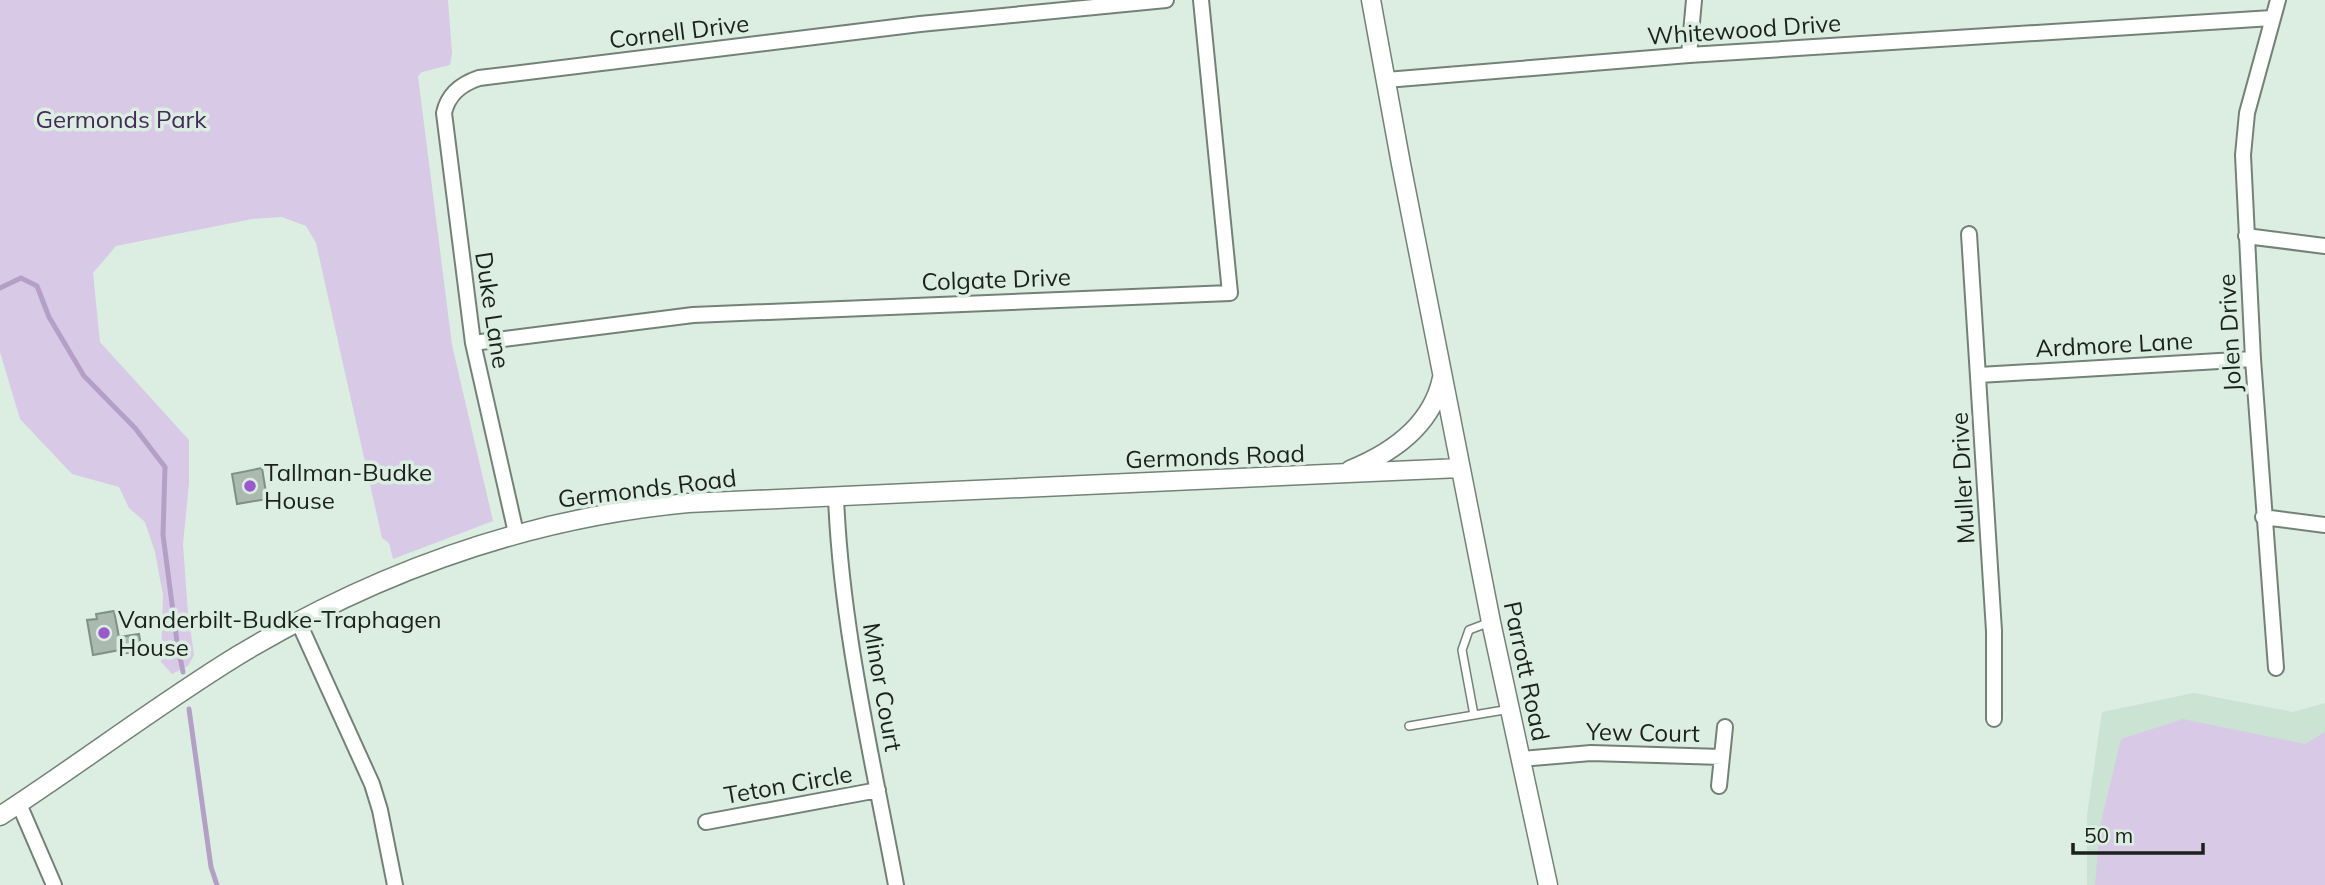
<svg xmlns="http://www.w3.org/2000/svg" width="2325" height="885" font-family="Mulish,sans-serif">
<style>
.built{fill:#cbe3d2}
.green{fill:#d8c9e6}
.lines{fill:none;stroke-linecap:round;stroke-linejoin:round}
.stream{stroke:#b4a0c6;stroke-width:5}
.building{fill:#aabaaf;stroke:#819085;stroke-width:2}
.service-casing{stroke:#738277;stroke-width:10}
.minor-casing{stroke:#738277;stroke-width:18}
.tertiary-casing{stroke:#738277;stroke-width:21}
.service{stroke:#fff;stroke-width:7}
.minor{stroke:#fff;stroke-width:14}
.tertiary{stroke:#fff;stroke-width:18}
.poi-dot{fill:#9c58cd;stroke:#dceee1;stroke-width:2.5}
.labels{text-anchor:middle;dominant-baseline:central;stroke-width:7;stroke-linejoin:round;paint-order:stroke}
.street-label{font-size:24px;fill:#1b211d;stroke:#dceee1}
.park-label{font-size:24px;fill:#45295a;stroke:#dceee1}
.poi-label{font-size:24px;fill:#1b211d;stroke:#dceee1;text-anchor:start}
</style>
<rect width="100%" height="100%" fill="#dceee1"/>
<path class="built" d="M2194,693L2293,712L2325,703V885H2087V815L2102,712Z"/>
<path class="green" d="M0,0H448L452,53L450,65L422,72L418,76L452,345L493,521L393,559L389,543L382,538L316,243L306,226L282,217L252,219L116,246L93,273L100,342L189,440V484L183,544L188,613L194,655L188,666L172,674L161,662L163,595L155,552L145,522L129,508L119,487L72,474L20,419L0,352Z
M2183,719L2305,744L2325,732V885H2095L2100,826L2121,739Z"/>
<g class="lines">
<path class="stream" d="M0,288L21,278L37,286L49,317L84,376L135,428L165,467L163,535L177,642L183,672
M189,709L211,867L217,885"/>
</g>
<path class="building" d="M262,468L267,499L237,504L232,474Z
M114,611L119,637L139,634L142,651L121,654L120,650L93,655L87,620L97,619L96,614Z"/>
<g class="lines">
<defs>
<path id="service" d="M1474,715L1462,650L1469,630L1490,622
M1409,726L1510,709"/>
<path id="minor" d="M1689,55L1694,0
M1386,80L1689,55L2272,18
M1969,234L1994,631V719
M2246,236L2325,246
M473,343L693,315L1230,293L1201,0
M1979,375L2253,359
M836,497C841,627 872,756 896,885
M2263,517L2325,525
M516,533L473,343L444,113C448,94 461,84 479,78L920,24L1166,0
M298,621L372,784L380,810L395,885
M2276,668L2253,359L2243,155L2247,113L2278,0
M1522,759L1591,753L1722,757
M1719,786L1725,727
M19,804L54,885
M706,822L878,790"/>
<path id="tertiary" d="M1371,0L1401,164L1491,622L1548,885
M1350,470C1392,453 1432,426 1442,378
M0,816C80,764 156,706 237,656C375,573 527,518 688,503L1460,468"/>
</defs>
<use href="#service" class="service-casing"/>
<use href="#minor" class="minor-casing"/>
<use href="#tertiary" class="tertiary-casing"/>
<use href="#service" class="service"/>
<use href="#minor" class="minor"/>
<use href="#tertiary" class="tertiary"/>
</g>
<g class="poi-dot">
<circle cx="250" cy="486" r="7"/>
<circle cx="104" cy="633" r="7"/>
</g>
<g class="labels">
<g class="street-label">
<text transform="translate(1744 29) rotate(-4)">Whitewood Drive</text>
<text transform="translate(679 31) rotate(-7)">Cornell Drive</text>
<text transform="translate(996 279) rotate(-2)">Colgate Drive</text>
<text transform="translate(493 310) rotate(81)">Duke Lane</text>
<text transform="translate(2229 333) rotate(-93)">Jolen Drive</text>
<text transform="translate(2114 344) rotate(-3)">Ardmore Lane</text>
<text transform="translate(1215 456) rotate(-2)">Germonds Road</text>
<text transform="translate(1962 478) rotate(-93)">Muller Drive</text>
<text transform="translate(647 488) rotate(-7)">Germonds Road</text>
<text transform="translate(1527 671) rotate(78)">Parrott Road</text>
<text transform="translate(883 687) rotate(80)">Minor Court</text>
<text transform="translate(1643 732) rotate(1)">Yew Court</text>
<text transform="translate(788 784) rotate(-10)">Teton Circle</text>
</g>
<g class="park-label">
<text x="121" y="119">Germonds Park</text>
</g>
<g class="poi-label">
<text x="264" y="472">Tallman-Budke<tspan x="264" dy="28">House</tspan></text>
<text x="118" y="619">Vanderbilt-Budke-Traphagen<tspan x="118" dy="28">House</tspan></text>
</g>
</g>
<path d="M2073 843v10h130v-10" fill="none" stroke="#1b211d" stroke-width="3.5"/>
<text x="2084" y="843" font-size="21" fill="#1b211d" stroke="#dceee1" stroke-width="5" paint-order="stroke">50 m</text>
</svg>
